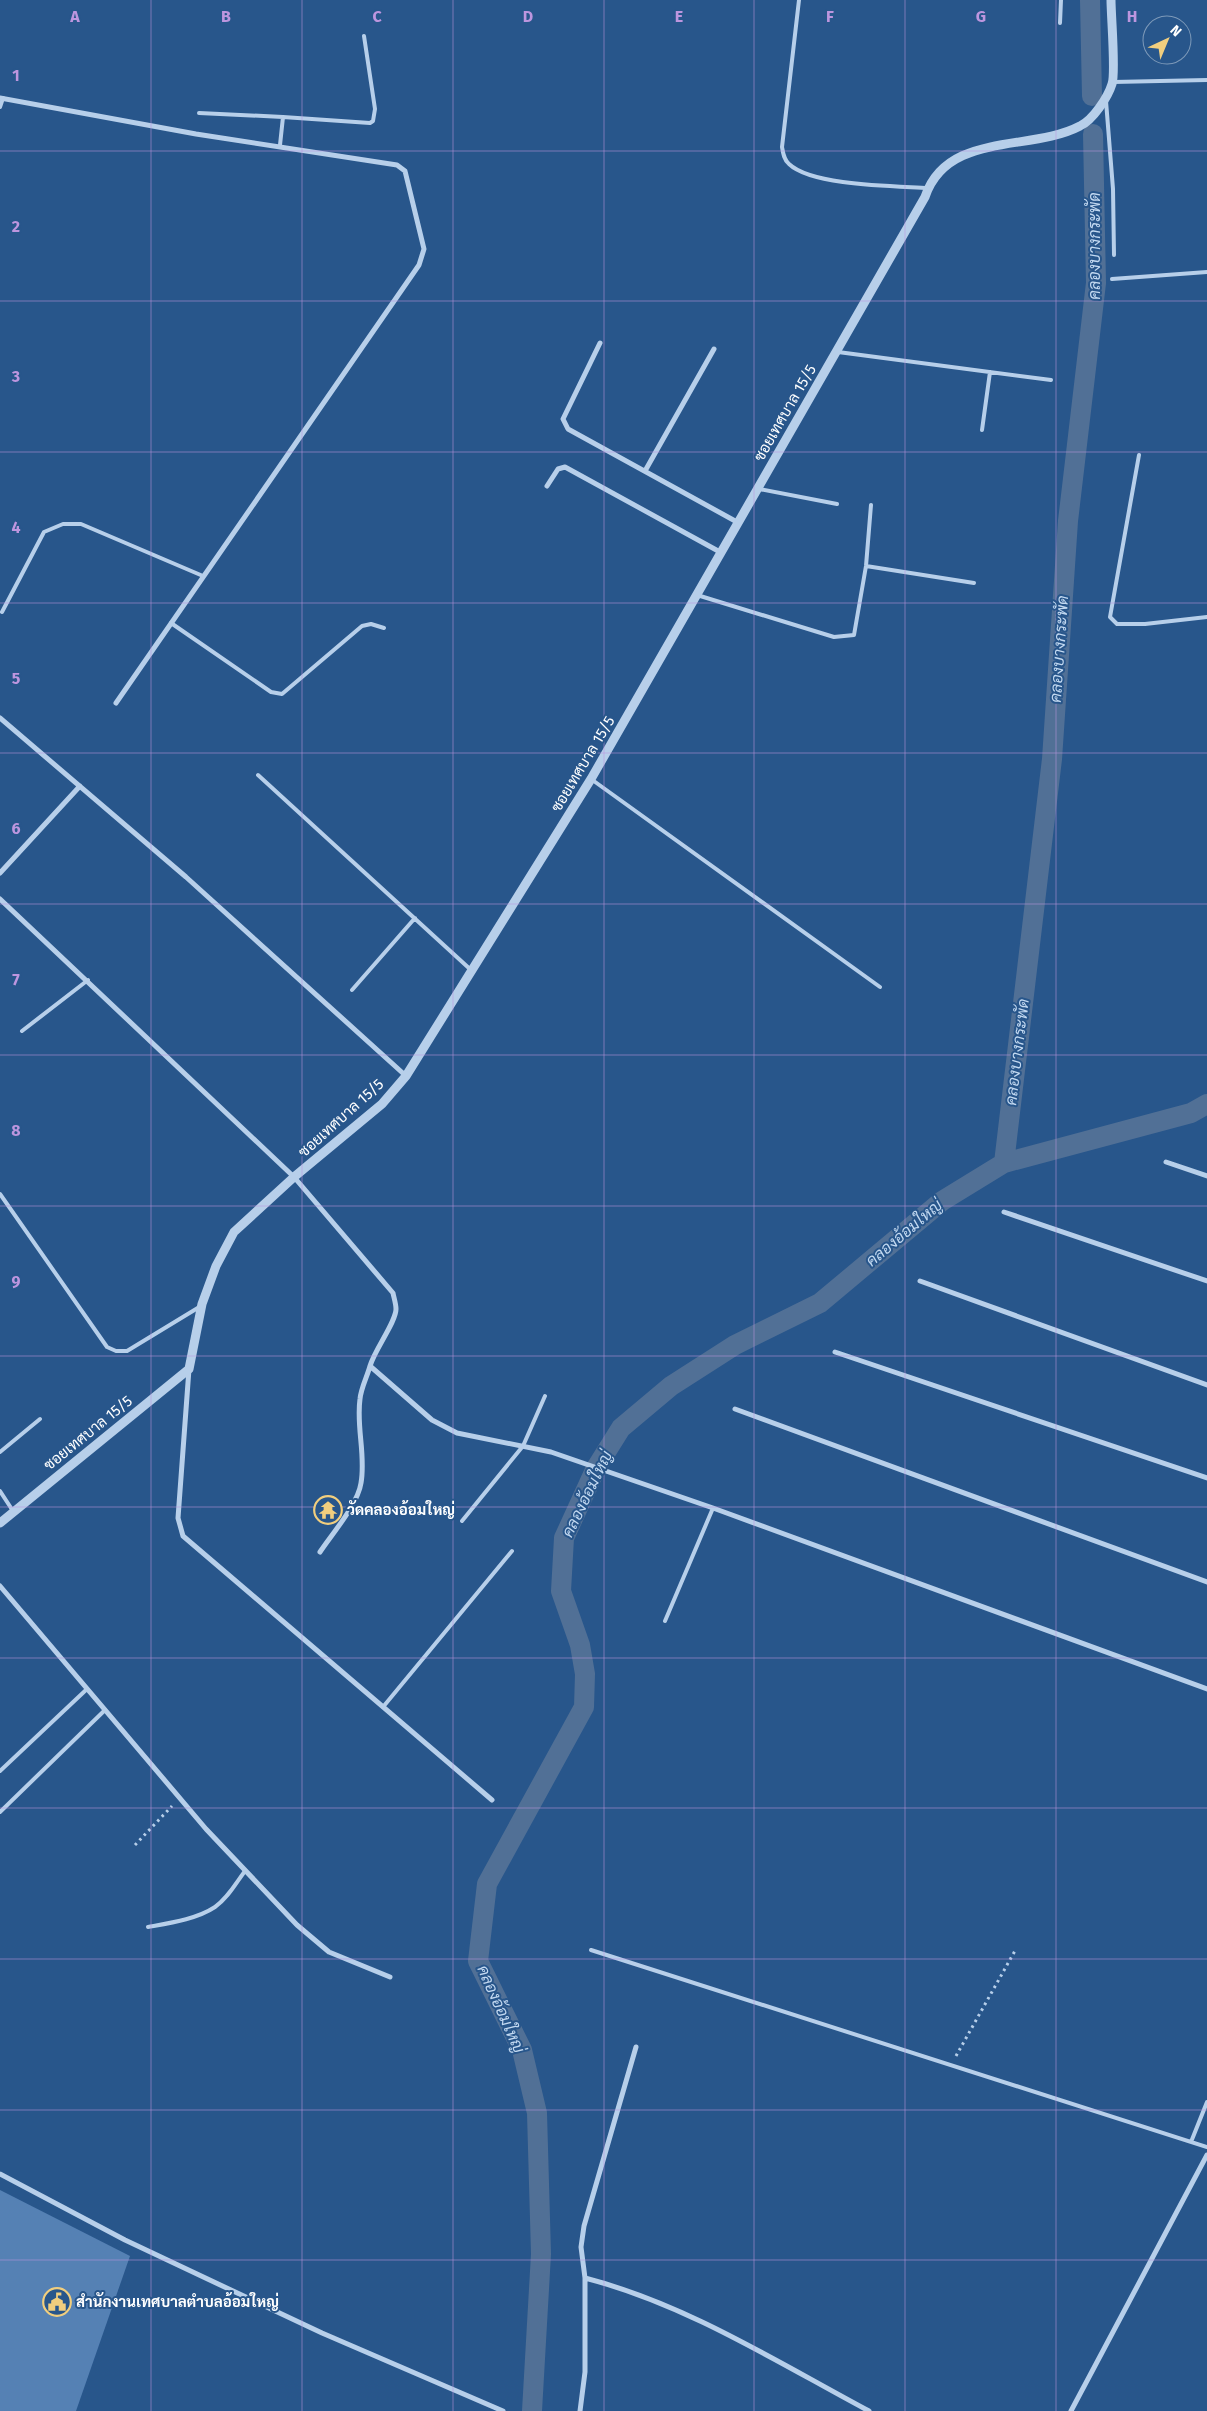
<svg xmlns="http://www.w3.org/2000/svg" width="1207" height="2411" font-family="'Fira Sans',Sarabun,sans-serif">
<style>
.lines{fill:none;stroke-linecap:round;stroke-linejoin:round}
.canal{stroke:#517096;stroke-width:20}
.building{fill:#5581b4}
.path{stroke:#b7cfea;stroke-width:3;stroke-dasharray:2.5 4;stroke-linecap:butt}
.service{stroke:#b7cfea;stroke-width:4}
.minor{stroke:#b7cfea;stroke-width:5}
.tertiary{stroke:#b7cfea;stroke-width:9}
.grid{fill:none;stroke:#bd96df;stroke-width:1;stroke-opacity:0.55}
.labels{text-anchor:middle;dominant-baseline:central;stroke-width:4;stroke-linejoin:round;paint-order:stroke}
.street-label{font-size:15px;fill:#fff;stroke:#28568b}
.poi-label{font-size:15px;font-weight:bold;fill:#fff;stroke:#28568b;text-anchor:start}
.water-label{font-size:16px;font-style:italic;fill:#c3d9f1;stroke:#28568b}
.grid-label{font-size:16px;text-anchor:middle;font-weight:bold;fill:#bd96df;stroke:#28568b;stroke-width:4;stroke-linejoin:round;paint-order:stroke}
</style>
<rect width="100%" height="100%" fill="#28568b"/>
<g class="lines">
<path class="canal" d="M1090,0L1092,96
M1004,1163L1052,759L1068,521L1096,283L1093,134
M532,2411L541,2254L537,2113L522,2050L478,1961L487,1884L584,1707L585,1674L580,1645L561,1591L564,1538L596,1468L621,1428L671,1386L735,1345L820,1303L942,1201L1004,1163L1191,1113L1207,1104"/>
</g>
<path class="building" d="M0,2190L130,2256L76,2411H0Z"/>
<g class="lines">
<path class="path" d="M135,1845L172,1806
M956,2056L1016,1949"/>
<path class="service" d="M799,0L782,147C783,153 784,160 789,164C812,186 895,186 928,188
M1060,23L1061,0
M1113,82L1207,80
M1106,101L1113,189L1114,255
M0,107L3,98
M199,113L283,117
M280,145L283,117L370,123L373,121L375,109L364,36
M1112,279L1207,272
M838,352L1051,380
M982,430L990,372
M1139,455L1110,617L1117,624H1145L1207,617
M759,489L837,504
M866,566L974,583
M697,595L834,637L854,635L866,566L871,505
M2,612L44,532L63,524H81L203,576
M171,623L271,692L282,694L362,626L371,624L384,628
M258,775L471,970
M591,779L880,987
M352,990L415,918
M22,1031L88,980
M0,1194L107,1347L116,1351H127L201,1306
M0,1452L40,1419
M0,1491L13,1511
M462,1521L523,1446L545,1396
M665,1621L713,1508
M383,1707L512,1551
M0,1771L87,1689
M0,1812L105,1710
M148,1927C170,1923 197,1919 215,1907C228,1898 236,1883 245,1871
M591,1950L1207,2147
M1191,2142L1207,2102"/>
<path class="minor" d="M0,98L196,134L397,165L405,171L424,249L419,265L116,703
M600,343L563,419L568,429L737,522
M645,471L714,349
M547,486L558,469L565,467L720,552
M0,718L186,877L406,1076
M0,873L80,786
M0,899L294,1177L393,1293C394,1298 396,1304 396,1309C396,1322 375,1349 370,1366L432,1420L457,1433L551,1452L713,1508L1207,1689
M1166,1162L1207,1176
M1004,1212L1207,1281
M920,1281L1207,1385
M835,1352L1207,1478
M189,1369L178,1518L183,1536L492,1800
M735,1409L1207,1582
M320,1552C332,1534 358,1504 361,1483C366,1455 356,1427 360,1399C361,1388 367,1377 370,1366
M0,1586L206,1829L297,1925L329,1952L390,1977
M0,2174L125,2240L322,2333L503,2411
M585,2278L581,2247L584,2226L636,2047
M580,2411L585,2372V2278C686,2304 777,2362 869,2411
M1071,2411L1207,2155"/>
<path class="tertiary" d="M0,1523L189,1369L202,1304L216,1266L234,1232L294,1177L382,1104L406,1076L591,779L925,197C947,131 1031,152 1080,126C1093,120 1108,97 1112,84C1116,74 1111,16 1111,0"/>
</g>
<path class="grid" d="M151,0V2411M302,0V2411M453,0V2411M604,0V2411M754,0V2411M905,0V2411M1056,0V2411M0,151H1207M0,301H1207M0,452H1207M0,603H1207M0,753H1207M0,904H1207M0,1055H1207M0,1206H1207M0,1356H1207M0,1507H1207M0,1658H1207M0,1808H1207M0,1959H1207M0,2110H1207M0,2260H1207"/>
<defs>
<symbol id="temple-ring" viewBox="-11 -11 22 22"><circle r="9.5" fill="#28568b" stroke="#f1ce7e" stroke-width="1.5"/><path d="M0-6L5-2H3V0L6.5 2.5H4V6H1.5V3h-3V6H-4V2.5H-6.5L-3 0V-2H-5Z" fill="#f1ce7e"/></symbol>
<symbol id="civic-ring" viewBox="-11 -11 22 22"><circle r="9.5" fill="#28568b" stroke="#f1ce7e" stroke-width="1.5"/><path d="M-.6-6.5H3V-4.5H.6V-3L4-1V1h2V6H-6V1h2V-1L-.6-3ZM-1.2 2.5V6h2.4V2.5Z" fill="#f1ce7e"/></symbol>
</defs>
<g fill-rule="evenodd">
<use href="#temple-ring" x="312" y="1494" width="32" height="32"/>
<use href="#civic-ring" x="41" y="2286" width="32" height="32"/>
</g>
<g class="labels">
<g class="street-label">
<text transform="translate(785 413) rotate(-60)">ซอยเทศบาล 15/5</text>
<text transform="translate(583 764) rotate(-59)">ซอยเทศบาล 15/5</text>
<text transform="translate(341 1118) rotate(-42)">ซอยเทศบาล 15/5</text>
<text transform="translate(88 1433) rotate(-39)">ซอยเทศบาล 15/5</text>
</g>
<g class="poi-label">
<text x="347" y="1510">วัดคลองอ้อมใหญ่</text>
<text x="76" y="2302">สำนักงานเทศบาลตำบลอ้อมใหญ่</text>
</g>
<g class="water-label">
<text transform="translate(1094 246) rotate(-90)">คลองบางกระพัด</text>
<text transform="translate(1059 649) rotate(-86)">คลองบางกระพัด</text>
<text transform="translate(1017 1052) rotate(-83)">คลองบางกระพัด</text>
<text transform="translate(904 1233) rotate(-40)">คลองอ้อมใหญ่</text>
<text transform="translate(587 1494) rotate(-64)">คลองอ้อมใหญ่</text>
<text transform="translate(501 2009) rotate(66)">คลองอ้อมใหญ่</text>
</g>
</g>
<g class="grid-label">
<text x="75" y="22">A</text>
<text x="226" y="22">B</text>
<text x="377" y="22">C</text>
<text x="528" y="22">D</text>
<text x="679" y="22">E</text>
<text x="830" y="22">F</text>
<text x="981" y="22">G</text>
<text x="1132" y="22">H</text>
<text x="16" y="81">1</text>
<text x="16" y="232">2</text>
<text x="16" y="382">3</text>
<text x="16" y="533">4</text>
<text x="16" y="684">5</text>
<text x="16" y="834">6</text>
<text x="16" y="985">7</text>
<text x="16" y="1136">8</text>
<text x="16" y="1287">9</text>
</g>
<g transform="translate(1167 40) rotate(44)"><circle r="24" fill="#28568b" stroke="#7e9ab9"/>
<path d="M0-4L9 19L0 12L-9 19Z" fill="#f1ce7e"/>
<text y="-8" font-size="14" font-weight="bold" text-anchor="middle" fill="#ffffff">N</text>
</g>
</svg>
